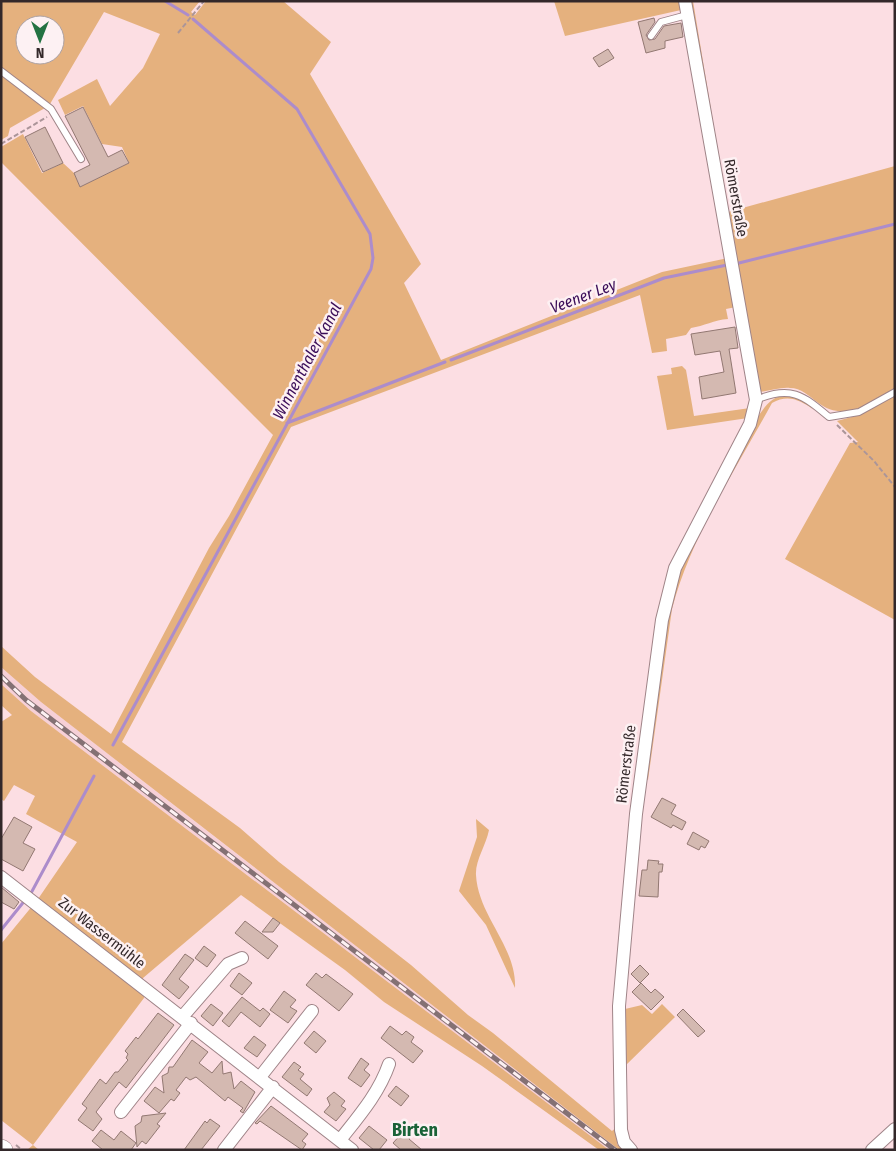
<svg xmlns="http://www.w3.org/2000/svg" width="896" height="1151" font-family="'Fira Sans Condensed',sans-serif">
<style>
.built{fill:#f6d0d7}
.green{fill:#e5b17e;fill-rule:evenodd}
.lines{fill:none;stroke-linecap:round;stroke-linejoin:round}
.stream{stroke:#ac8ccb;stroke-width:3}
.building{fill:#d4b9b1;stroke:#927872}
.service-casing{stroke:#9f8488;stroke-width:8}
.minor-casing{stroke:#9f8488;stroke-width:14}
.primary-casing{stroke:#9f8488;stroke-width:20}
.path{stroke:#ab9599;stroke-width:2;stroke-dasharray:5 2.5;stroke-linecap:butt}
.service{stroke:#fff;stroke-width:6}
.minor{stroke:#fff;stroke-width:12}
.primary{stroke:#fff;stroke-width:19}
.rail-casing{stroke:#847174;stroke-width:5}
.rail{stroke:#fdf1f3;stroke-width:3;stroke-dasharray:9;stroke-linecap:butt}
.labels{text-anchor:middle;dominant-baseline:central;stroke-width:5;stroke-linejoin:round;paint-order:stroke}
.street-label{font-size:15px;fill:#33282a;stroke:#fdf1f3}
.water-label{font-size:16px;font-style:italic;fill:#3b0e59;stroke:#fdf1f3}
.quarter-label{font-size:18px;font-weight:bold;fill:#1a6338;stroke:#fdf1f3}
</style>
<rect width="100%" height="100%" fill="#fcdee3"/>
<path class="built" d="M1,667L41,702L619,1150H609L31,711L1,684Z"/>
<path class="green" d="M1,1H200L191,12L195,15L206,1H283L331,42L310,74L421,264L404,283L441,360L662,272L728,258L736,307L726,309L728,319C714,320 704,326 691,328L686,335L666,339L667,351L652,353L640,295L291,427L122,742L240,828L279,862L411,965L468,1015L493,1033L612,1131L617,1127V1144L624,1150L618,1149L41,702L1,667V646L35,677L111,734L209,548L229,516L273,435L1,162V147L23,134L42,173L63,163L74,173L80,187L129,163L122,147L102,144L83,106L65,115L58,100L97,79L110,106L143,68L160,34L104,12L50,104L1,68ZM25,25H55V55H25Z
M554,1H680L681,10L565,36Z
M689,1H693L728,212L895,166V389C870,404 844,423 817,402C809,396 801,388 790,388C781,387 769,391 759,392Z
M1,75L45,108L10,128L8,136L1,140Z
M682,366L686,370L694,416L750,408L748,418L667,430L657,376L672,374L671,368Z
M789,395L802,399L814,410C800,400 788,394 772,403C736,469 691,536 672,609L648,780L645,779L658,667L675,582L757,418C767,404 771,396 789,395Z
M895,396V620L785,559L850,443L858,442L837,421L859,415Z
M1,684L31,711L609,1150H599L482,1066L384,1002L345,970L241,895L143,978L144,998L33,1145L39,1150H27L33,1145L1,1120V944L38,899L77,842L26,814L35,796L14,785L4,801L1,799V722L12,715L1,705Z
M476,819L489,830C486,845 475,861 476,875C478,916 517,947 515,988L486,925L459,891L477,837Z
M662,1004L675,1017L624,1067L625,1009L642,1005L652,1014Z"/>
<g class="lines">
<path class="stream" d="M165,1L188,15
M739,263L895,224
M451,360L664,278L727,265
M287,423L445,362
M113,745L371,269L373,258L370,234L297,109L193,19
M30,895L94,776
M1,930L26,899"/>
</g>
<path class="building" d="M654,18L655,22L646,35L649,40L655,39L664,26L681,23L683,37L665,41V48L646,53L638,22Z
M608,49L614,58L599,67L593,58Z
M83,107L108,157L122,150L129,163L80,187L74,173L90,165L65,116Z
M45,127L63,163L43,172L25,137Z
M735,327L738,348L729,349L736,393L702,399L699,377L724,372L720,351L695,355L691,334Z
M662,798L676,805L671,814L686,822L682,830L673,825L671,828L651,817Z
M14,817L32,827L23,843L35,849L23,871L1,859V839Z
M693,832L709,841L705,848L701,846L699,850L687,844Z
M648,860L659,861L658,864H663L662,872H659L658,897L639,896L642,870H647Z
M1,887L19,902L14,909L1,902Z
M273,918L280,923L273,932H262Z
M245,921L278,946L268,959L235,933Z
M204,946L216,955L207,967L195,958Z
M185,954L194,960L179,979L189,987L179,999L162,985Z
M640,965L649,974L640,983L631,974Z
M239,973L252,983L242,995L230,986Z
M316,973L322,978L326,974L353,994L339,1011L306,985Z
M641,983L651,993L655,989L664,997L651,1010L632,992Z
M284,991L296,1000L290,1007L297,1011L288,1023L270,1010Z
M242,997L260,1011L263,1008L270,1014L260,1027L241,1012L229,1027L222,1021Z
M211,1004L223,1013L213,1026L201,1016Z
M683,1009L705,1031L698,1037L677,1015Z
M158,1013L174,1025L126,1088L119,1082L96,1112L102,1119L93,1131L78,1120L87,1108L82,1104L100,1079L106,1084L115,1072H118L128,1060L126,1058L128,1054L125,1051L136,1037L138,1039Z
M390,1026L402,1035L406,1031L414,1037L411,1042L423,1051L413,1063L381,1038Z
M314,1031L326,1041L316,1053L304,1043Z
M254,1036L266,1045L257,1057L244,1048Z
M192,1040L208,1052L199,1063L212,1073L222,1061L223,1074L231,1072L234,1089L241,1081L255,1092L243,1113L240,1111L243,1108L228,1097L225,1101L196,1077L190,1080L186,1077L176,1090L180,1093L174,1101L171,1099L159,1113L144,1101L155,1087L164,1093L162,1076L168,1073L169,1067H173Z
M361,1058L369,1064L364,1070L370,1075L361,1087L348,1078Z
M294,1062L301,1067L298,1070L304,1074L300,1079L312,1089L307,1096L282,1077Z
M396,1086L409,1096L401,1106L388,1096Z
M334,1092L345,1101L341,1106L346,1109L336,1121L324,1112L330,1105L327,1098Z
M271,1106L308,1134L302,1141L306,1144L302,1150L260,1121L257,1124L255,1123Z
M166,1113L157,1124L160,1126L146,1144L142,1141L137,1147L135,1126L141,1122L142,1116Z
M210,1119L220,1126L201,1150H184L205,1121L207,1123Z
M369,1126L387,1140L379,1150H374L359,1138Z
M101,1130L114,1140L121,1131L136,1143L131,1150H103L92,1141Z
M403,1132L410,1137L409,1139L422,1150H401L393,1143Z"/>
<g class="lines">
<defs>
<path id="service" d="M651,36L661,22L687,15
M1,71L51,109L81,159
M756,400C790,385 803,395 829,417L859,412L895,392"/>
<path id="minor" d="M1,877L352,1150
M183,1016L228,964L242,958
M260,1077L312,1011
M121,1112L191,1023
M340,1140C359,1116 379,1093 389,1064
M224,1150L273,1087
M631,1150L624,1142L621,1130L619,1006L636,814L662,620L675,568L750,424L756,400L685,1
M872,1150L895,1129"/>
<path id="primary" d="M1,1149L3,1150"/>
</defs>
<use href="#service" class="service-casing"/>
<use href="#minor" class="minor-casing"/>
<use href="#primary" class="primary-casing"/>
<path class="path" d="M178,33L204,1
M1,144L47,117
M837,425L874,461L895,487
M16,1145L22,1150"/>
<use href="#service" class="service"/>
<use href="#minor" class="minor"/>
<use href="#primary" class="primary"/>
<defs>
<path id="rail" d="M1,676L26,700L615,1150"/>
</defs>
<use href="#rail" class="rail-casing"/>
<use href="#rail" class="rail"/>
</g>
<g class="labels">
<g class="street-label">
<text transform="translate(736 198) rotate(80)">Römerstraße</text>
<text transform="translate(626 764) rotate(-83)">Römerstraße</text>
<text transform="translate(102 933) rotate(38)">Zur Wassermühle</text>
</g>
<g class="water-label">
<text transform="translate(583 296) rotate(-21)">Veener Ley</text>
<text transform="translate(307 361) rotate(-62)">Winnenthaler Kanal</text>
</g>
<g class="quarter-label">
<text x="415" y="1130">Birten</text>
</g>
</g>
<rect width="896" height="1151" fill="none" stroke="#33282a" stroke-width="5"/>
<g transform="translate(40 40) rotate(180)"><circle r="24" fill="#fdf1f3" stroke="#aca1a3"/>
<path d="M0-4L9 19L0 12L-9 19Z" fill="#237242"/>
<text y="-8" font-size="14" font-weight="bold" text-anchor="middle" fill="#33282a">N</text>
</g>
</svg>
